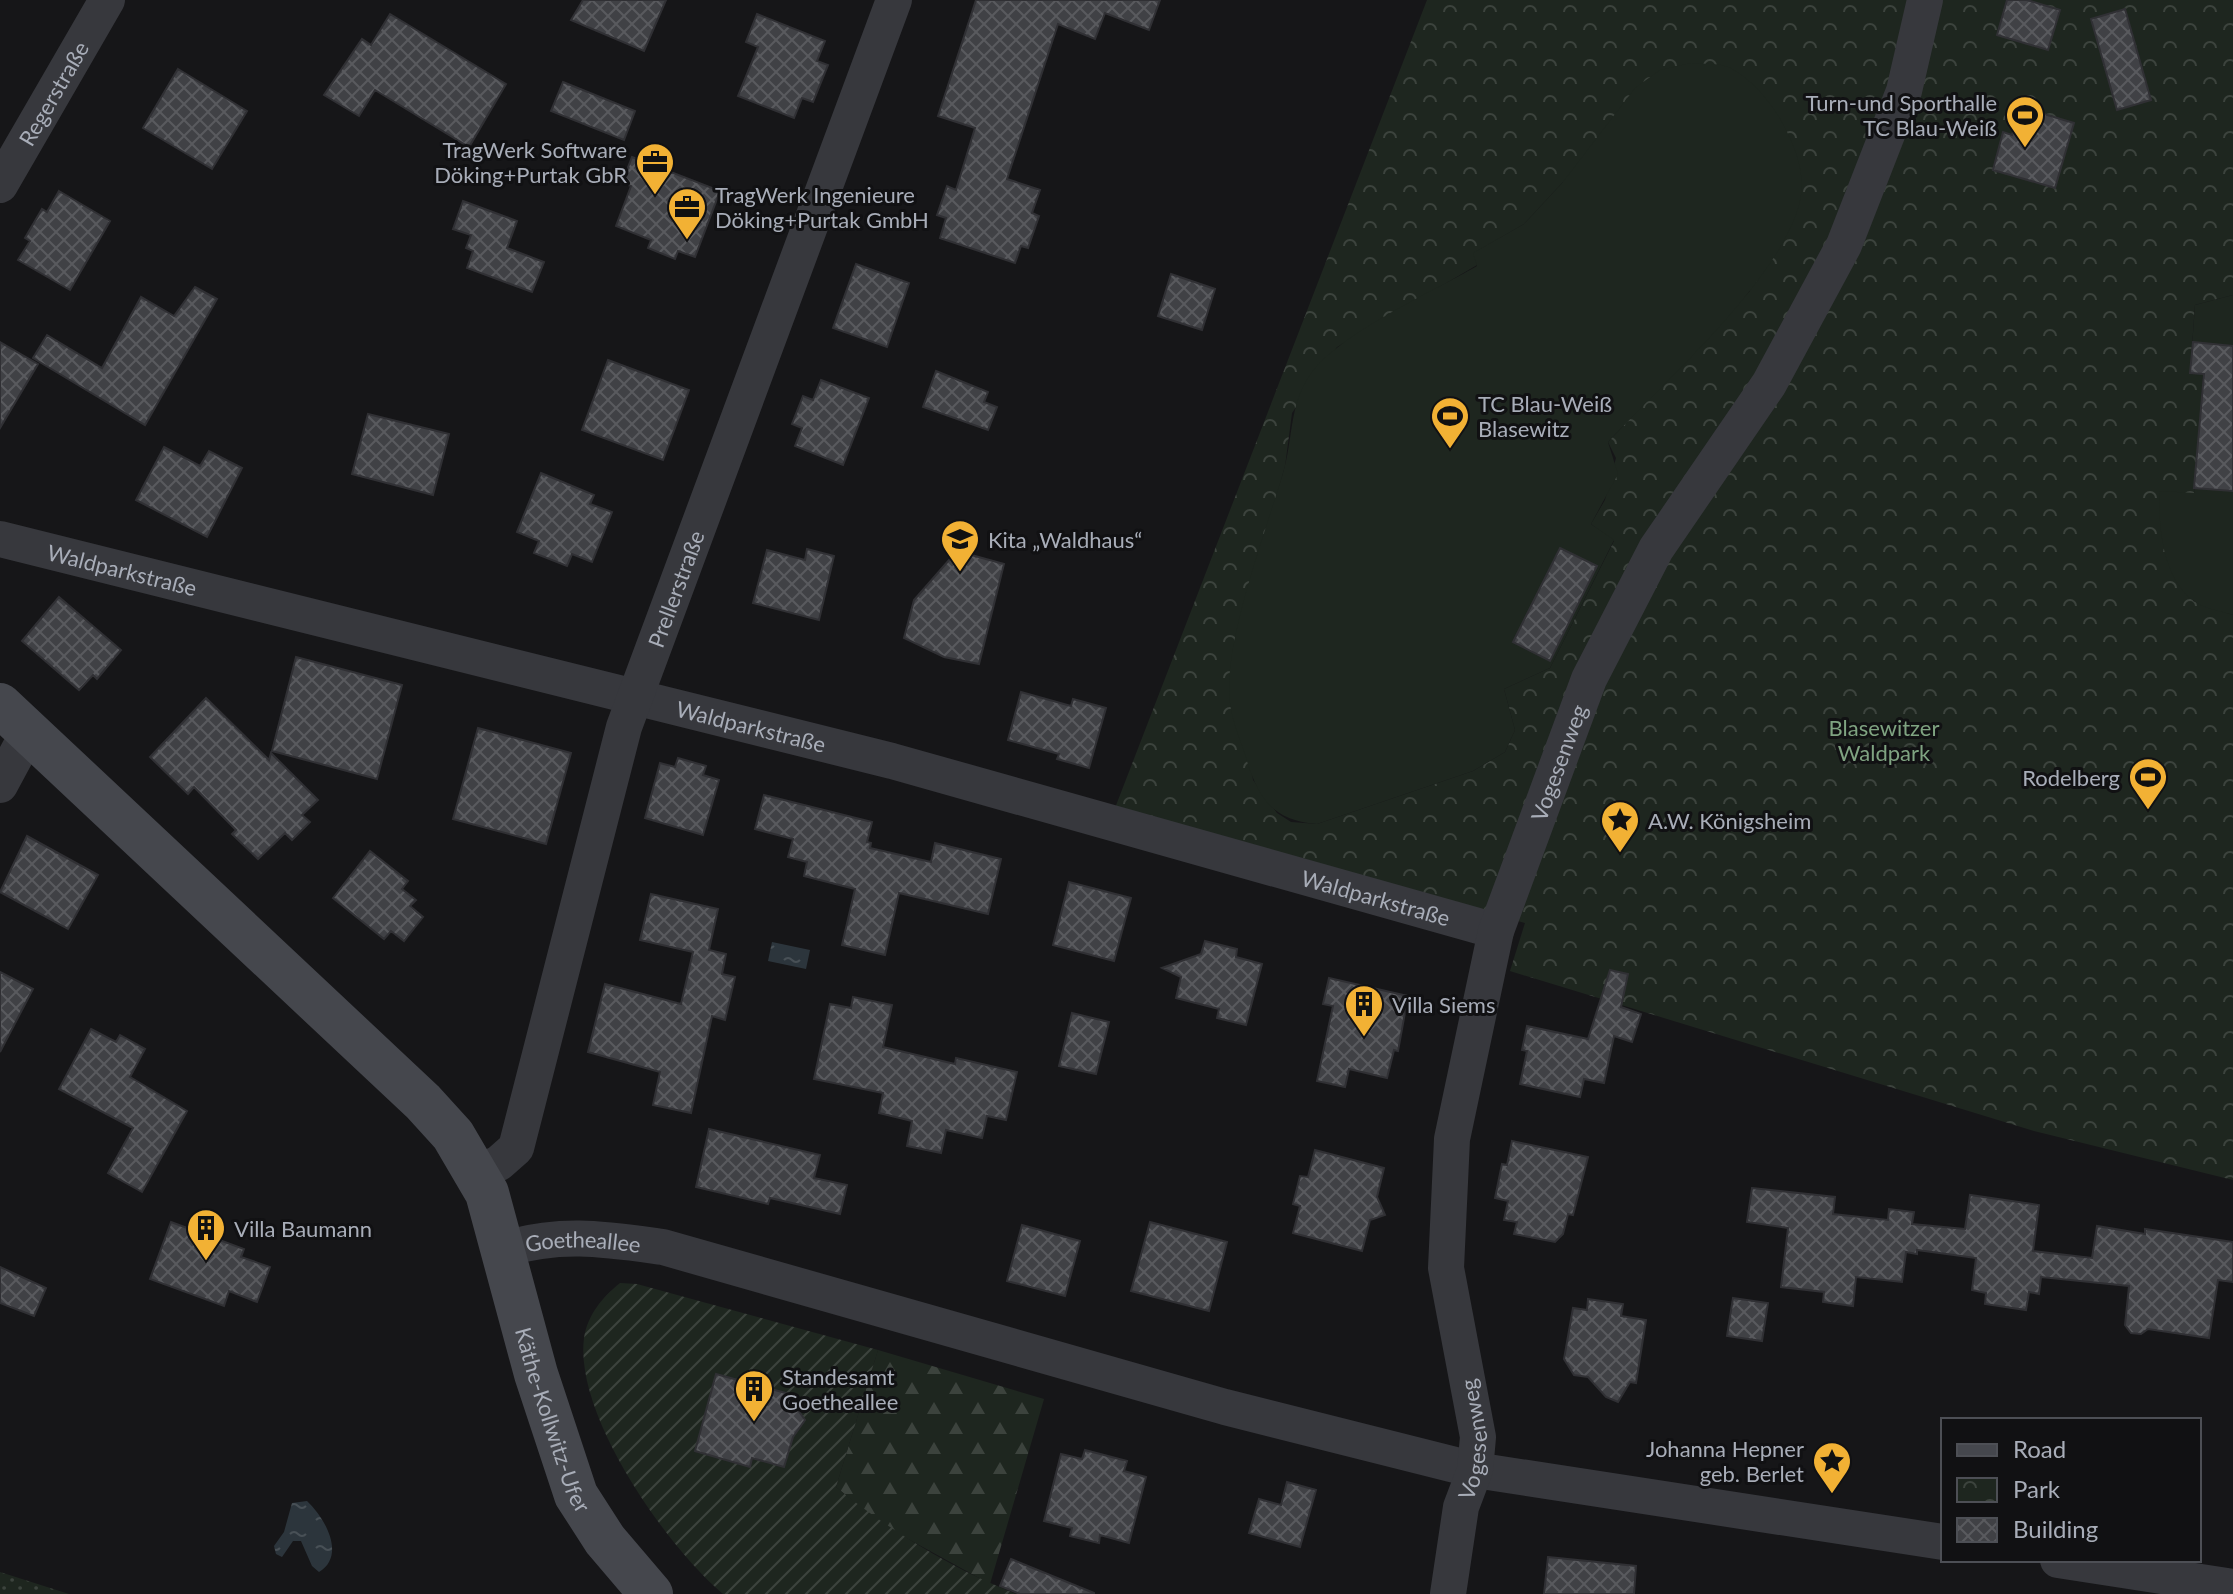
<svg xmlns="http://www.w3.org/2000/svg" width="2233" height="1594" font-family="Lato,sans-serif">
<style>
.grass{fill:url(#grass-dots)}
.forest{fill:url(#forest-firs)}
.park{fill:url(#park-crowns);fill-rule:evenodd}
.garden{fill:url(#garden-furrows)}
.pitch{fill:#1e261f}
.water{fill:url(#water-ripples)}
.building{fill:url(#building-cross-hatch);stroke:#303034;stroke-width:2}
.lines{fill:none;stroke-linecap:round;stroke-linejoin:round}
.street{stroke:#37383d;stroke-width:36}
.secondary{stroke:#45474d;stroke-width:44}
.labels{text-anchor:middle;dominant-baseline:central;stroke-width:6;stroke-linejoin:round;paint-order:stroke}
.street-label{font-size:22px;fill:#a8adb8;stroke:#111113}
.poi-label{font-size:22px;fill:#a8adb8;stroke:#111113;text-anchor:start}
.park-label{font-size:22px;fill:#7fa381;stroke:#111113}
</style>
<defs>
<pattern id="grass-dots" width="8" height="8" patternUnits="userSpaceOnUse" patternTransform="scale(2)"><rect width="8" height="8" fill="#1e261f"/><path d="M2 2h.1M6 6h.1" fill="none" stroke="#3c433d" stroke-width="1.8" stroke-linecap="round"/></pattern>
<pattern id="forest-firs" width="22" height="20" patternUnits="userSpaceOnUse" patternTransform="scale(2)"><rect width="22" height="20" fill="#1e261f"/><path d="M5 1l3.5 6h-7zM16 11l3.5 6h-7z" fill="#3c433d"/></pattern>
<pattern id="park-crowns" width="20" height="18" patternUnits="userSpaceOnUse" patternTransform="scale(2)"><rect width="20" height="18" fill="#1e261f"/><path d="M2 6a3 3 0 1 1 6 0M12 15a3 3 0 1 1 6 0" fill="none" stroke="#3c433d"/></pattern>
<pattern id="garden-furrows" width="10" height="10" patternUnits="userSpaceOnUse" patternTransform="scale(2)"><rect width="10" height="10" fill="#1e261f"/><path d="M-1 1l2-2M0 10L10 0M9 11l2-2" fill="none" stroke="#3c433d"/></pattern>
<pattern id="water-ripples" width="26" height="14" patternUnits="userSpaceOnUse" patternTransform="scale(2)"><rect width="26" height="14" fill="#2c353c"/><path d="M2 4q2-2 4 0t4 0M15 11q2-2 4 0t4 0" fill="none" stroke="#485056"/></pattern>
<pattern id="building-cross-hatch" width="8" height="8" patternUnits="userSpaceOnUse" patternTransform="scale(2)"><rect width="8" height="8" fill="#404145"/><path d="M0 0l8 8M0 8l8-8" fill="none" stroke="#595a5e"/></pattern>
</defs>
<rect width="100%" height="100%" fill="#161618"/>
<path class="grass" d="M0,1572L69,1594H0Z"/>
<path class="forest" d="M878,1350L1044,1399L990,1584L881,1524L836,1487Z"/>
<path class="park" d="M1427,0H2233V295L2195,305L2190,374L2203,375L2194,494L2193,601L2233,615V1180L2034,1131L1510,971L1525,923L1115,808ZM1563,182L1750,291L1608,442L1616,458L1605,500L1591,524L1614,541L1550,668L1504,689L1515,730L1505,752L1473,771L1317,824L1291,822L1277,813L1253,780L1234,650L1285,466L1292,413L1337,347L1477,265L1474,253L1524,224Z"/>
<path class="garden" d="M620,1283L637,1284L878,1350L836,1487C890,1531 951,1568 1016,1594H723C666,1546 574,1415 584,1338C588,1314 602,1298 620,1283Z"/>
<path class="pitch" d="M1691,63C1702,64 1718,63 1728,67C1750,77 1771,102 1783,124C1796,149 1807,176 1799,205C1778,282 1664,382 1608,442L1618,474L1591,524L1614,540L1550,668L1504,689L1515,730L1505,752L1473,771L1317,824C1276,821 1259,801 1247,761C1242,743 1232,722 1230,703C1222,647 1266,531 1283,473C1293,440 1289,405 1310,375C1338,334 1432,292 1477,266L1473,253L1524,224L1563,182L1635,88L1660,70Z
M2233,295V615C2220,611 2201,608 2191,599C2162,574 2159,528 2159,491L2194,493L2203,376L2190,374L2195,305Z"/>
<path class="water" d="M772,942L810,950L806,969L768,961Z
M307,1501C324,1517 347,1555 319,1572L312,1566L301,1541H293L282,1557L276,1554L274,1546L284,1532L292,1503Z"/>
<path class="building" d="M583,0H666L644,51L571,20Z
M976,0H1160L1149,30L1105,13L1095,39L1058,24L1007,179L1040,190L1032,213L1039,216L1028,248L1021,246L1015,263L940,238L946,218L937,215L947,186L956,190L975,128L938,116Z
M2007,0H2027L2060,10L2048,50L1997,35Z
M2125,9L2151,100L2117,110L2091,19Z
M390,14L506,84L469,147L375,90L359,116L324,95L362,39L371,45Z
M757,14L825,41L817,61L828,65L813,102L802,98L794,118L738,96L758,47L746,42Z
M178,69L247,111L212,169L143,128Z
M563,82L635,111L624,140L551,111Z
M2020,107L2074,123L2055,188L1993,170L2003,132L2012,135Z
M632,157L720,191L695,257L678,251L675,259L648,248L651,240L616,226L631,186L622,183Z
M59,191L110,221L70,290L18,260L30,241L25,238L42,209L47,212Z
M463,201L517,221L507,248L544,262L532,292L467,268L473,251L466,248L471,235L453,229Z
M856,264L909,283L887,347L833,328Z
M1171,274L1215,289L1202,330L1158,316Z
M195,287L217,299L145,425L33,358L47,335L102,368L141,297L174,316Z
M0,342L38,364L0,428Z
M2193,342L2233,346V491L2194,488L2204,374L2190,373Z
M608,360L689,390L663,460L582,430Z
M936,371L988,392L984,402L997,407L988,430L923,407Z
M821,380L869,398L843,465L795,446L802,428L792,424L803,396L813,400Z
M368,414L449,434L433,495L352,474Z
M164,447L200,466L209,451L242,468L207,537L136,500Z
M541,473L594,495L590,504L612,512L592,562L572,554L567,566L534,553L539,541L517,532Z
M1560,548L1597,566L1550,661L1513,642Z
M807,549L834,556L819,620L753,603L767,550L805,560Z
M957,551L1004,564L979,664L944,657L904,638L914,600Z
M59,597L121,650L97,679L93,675L79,690L22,641Z
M296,657L402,685L377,779L272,751Z
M1021,692L1071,706L1073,699L1106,708L1089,768L1057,759L1059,754L1008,740Z
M206,698L269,760L271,753L318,800L302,815L310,822L292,840L285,833L258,859L232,834L236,830L194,787L188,794L150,757Z
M478,728L571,753L546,844L453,819Z
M678,758L706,766L703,775L719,780L703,835L645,818L660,763L675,767Z
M764,795L872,822L867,842L871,843L870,848L931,862L935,843L1001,859L988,914L899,893L885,955L842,945L855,889L804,876L807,862L788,857L793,839L755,829Z
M27,836L98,875L68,929L0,892Z
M370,851L408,881L402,889L416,900L410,906L423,917L404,941L391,931L384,939L333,898Z
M1069,882L1131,898L1114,961L1053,945Z
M651,894L718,909L709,950L726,954L722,974L735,977L725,1020L712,1016L691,1113L653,1105L660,1072L588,1052L605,984L681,1004L693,952L640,940Z
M1205,941L1237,949L1236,957L1262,964L1246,1025L1217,1018L1219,1009L1176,998L1181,977L1162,968L1201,954Z
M1610,970L1628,974L1621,1007L1641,1014L1632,1042L1614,1036L1604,1083L1584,1079L1580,1097L1520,1084L1527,1051L1522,1050L1527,1026L1588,1039Z
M0,972L33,989L0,1052Z
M1329,978L1408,996L1398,1051L1394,1050L1387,1078L1349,1069L1345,1087L1317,1081L1333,1006L1323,1004Z
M853,997L892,1005L883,1047L955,1064L956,1058L1017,1072L1006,1120L987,1116L982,1138L946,1130L941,1153L907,1146L912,1121L879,1113L883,1093L814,1079L830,1004L851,1008Z
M1072,1013L1109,1022L1096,1074L1059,1066Z
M91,1029L116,1042L120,1035L145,1049L130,1077L187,1111L142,1192L108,1173L133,1128L59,1089Z
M709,1129L820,1155L814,1178L847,1185L840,1214L770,1198L768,1204L696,1187Z
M1512,1141L1588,1157L1573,1215L1568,1214L1563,1234L1555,1242L1514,1234L1517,1222L1504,1220L1508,1201L1495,1198L1502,1164L1507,1165Z
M1315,1150L1384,1168L1377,1197L1385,1215L1370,1220L1362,1251L1293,1233L1300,1206L1293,1204L1300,1176L1308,1177Z
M1752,1188L1835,1197L1833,1214L1888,1220L1889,1209L1914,1212L1912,1224L1965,1229L1970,1195L2039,1205L2033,1251L2092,1258L2097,1226L2145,1234V1229L2233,1242V1282L2218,1280L2209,1338L2148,1329L2141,1334L2131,1333L2125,1325L2129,1286L2041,1277L2039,1294L2029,1292L2026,1310L1985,1304L1986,1293L1972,1290L1976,1258L1917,1250V1254L1906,1252L1902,1282L1856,1277L1853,1306L1823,1302L1824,1292L1781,1287L1788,1228L1747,1222Z
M171,1222L244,1249L241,1257L270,1267L257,1302L229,1291L224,1306L150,1279Z
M1150,1222L1227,1242L1209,1311L1131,1291Z
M1022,1225L1080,1241L1065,1296L1007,1281Z
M0,1267L46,1288L34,1316L0,1303Z
M1733,1298L1768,1303L1762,1341L1727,1336Z
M1588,1299L1623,1304L1621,1316L1646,1320L1636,1383L1630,1382L1618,1402L1606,1397L1588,1377L1574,1375L1564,1359L1573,1308L1587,1310Z
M716,1374L793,1395L791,1400L805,1420L793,1437L784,1467L752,1458L750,1467L695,1451Z
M1085,1450L1127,1461L1124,1471L1146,1477L1129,1543L1100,1535L1099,1543L1070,1536L1072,1528L1044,1521L1061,1454L1082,1459Z
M1287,1482L1316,1490L1300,1547L1249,1533L1259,1499L1281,1505Z
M1548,1557L1636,1566L1634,1594H1544Z
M1011,1559L1094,1593V1594H1020L1000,1586Z"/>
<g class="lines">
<g class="street">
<path id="s1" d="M0,185L107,0"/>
<path id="s2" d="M0,539L892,761L1496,931"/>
<path d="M0,785L29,731"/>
<path id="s3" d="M478,1173L499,1163L516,1148L624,727L894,0"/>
<path id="s4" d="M504,1249C562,1232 604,1239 663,1247L1225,1407L1475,1470L1943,1542"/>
<path d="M2058,1560L2233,1587"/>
<path id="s5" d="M1448,1594L1461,1507L1475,1470L1478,1437L1446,1268L1452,1139L1496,931L1589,679L1656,549L1769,384L1844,245L1904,91L1925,0"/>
</g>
<path class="secondary" id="s6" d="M0,705L423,1102L453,1135L487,1193L536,1374L576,1495L605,1540L651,1594"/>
</g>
<defs>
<symbol id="stadium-pin" viewBox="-11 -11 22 30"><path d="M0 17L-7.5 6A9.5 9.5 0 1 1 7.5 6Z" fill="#f2b134" stroke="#111113"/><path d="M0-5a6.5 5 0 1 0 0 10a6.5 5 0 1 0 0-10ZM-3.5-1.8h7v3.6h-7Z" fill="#111"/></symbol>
<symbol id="office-pin" viewBox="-11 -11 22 30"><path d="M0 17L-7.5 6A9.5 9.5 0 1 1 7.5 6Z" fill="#f2b134" stroke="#111113"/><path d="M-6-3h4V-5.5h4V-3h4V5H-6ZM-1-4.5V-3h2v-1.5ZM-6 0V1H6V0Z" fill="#111"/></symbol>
<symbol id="school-pin" viewBox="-11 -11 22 30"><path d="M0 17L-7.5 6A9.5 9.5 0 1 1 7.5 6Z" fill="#f2b134" stroke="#111113"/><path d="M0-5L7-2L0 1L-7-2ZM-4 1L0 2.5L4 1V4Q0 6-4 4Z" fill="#111"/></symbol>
<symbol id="sight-pin" viewBox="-11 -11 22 30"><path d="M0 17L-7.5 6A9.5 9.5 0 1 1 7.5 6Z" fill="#f2b134" stroke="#111113"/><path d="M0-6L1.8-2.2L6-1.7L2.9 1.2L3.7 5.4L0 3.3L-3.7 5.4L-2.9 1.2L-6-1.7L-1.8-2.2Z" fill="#111"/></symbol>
<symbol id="building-pin" viewBox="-11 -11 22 30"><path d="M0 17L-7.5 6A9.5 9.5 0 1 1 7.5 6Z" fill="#f2b134" stroke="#111113"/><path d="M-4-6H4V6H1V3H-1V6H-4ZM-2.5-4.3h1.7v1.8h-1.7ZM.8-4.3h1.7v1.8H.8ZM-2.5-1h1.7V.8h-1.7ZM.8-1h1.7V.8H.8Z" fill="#111"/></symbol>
</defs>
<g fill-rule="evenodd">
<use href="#stadium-pin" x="2003" y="93" width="44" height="60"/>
<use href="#office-pin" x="633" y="140" width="44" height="60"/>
<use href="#office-pin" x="665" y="185" width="44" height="60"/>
<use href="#stadium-pin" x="1428" y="394" width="44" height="60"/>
<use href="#school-pin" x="938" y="517" width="44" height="60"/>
<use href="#stadium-pin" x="2126" y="755" width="44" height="60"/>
<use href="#sight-pin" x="1598" y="798" width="44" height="60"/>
<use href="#building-pin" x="1342" y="982" width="44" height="60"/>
<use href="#building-pin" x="184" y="1206" width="44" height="60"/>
<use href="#building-pin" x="732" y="1367" width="44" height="60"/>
<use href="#sight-pin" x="1810" y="1439" width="44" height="60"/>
</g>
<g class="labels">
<g class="street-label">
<text stroke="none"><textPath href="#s1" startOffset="106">Regerstraße</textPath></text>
<text stroke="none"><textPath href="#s2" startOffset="126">Waldparkstraße</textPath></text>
<text stroke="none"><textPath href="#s3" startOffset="628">Prellerstraße</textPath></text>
<text stroke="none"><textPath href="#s2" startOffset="774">Waldparkstraße</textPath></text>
<text stroke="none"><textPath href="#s5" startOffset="854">Vogesenweg</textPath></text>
<text stroke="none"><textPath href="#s2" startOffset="1422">Waldparkstraße</textPath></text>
<text stroke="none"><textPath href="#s4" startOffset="80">Goetheallee</textPath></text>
<text stroke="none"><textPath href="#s6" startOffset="928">Käthe-Kollwitz-Ufer</textPath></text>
<text stroke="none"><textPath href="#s5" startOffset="158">Vogesenweg</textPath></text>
</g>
<g class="poi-label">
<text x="1997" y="102" text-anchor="end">Turn-und Sporthalle<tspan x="1997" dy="25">TC Blau-Weiß</tspan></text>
<text x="627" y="149" text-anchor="end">TragWerk Software<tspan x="627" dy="25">Döking+Purtak GbR</tspan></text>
<text x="715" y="194">TragWerk Ingenieure<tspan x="715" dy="25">Döking+Purtak GmbH</tspan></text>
<text x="1478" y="403">TC Blau-Weiß<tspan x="1478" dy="25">Blasewitz</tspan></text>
<text x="988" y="539">Kita „Waldhaus“</text>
<text x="2120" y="777" text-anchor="end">Rodelberg</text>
<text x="1648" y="820">A.W. Königsheim</text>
<text x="1392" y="1004">Villa Siems</text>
<text x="234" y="1228">Villa Baumann</text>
<text x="782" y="1376">Standesamt<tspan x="782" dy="25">Goetheallee</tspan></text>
<text x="1804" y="1448" text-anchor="end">Johanna Hepner<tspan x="1804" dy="25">geb. Berlet</tspan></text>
</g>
<g class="park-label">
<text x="1884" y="727">Blasewitzer<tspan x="1884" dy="25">Waldpark</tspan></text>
</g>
</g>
<rect x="1941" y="1418" width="260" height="144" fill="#111113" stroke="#4d4f55" stroke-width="2"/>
<rect x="1957" y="1444" width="40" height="12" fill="#45474d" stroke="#4d4f55" stroke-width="2"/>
<text x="2013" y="1458" font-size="24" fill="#a8adb8">Road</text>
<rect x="1957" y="1478" width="40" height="24" fill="url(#park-crowns)" stroke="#4d4f55" stroke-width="2"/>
<text x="2013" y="1498" font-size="24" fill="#a8adb8">Park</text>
<rect x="1957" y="1518" width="40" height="24" fill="url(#building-cross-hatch)" stroke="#4d4f55" stroke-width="2"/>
<text x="2013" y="1538" font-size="24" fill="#a8adb8">Building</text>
</svg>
